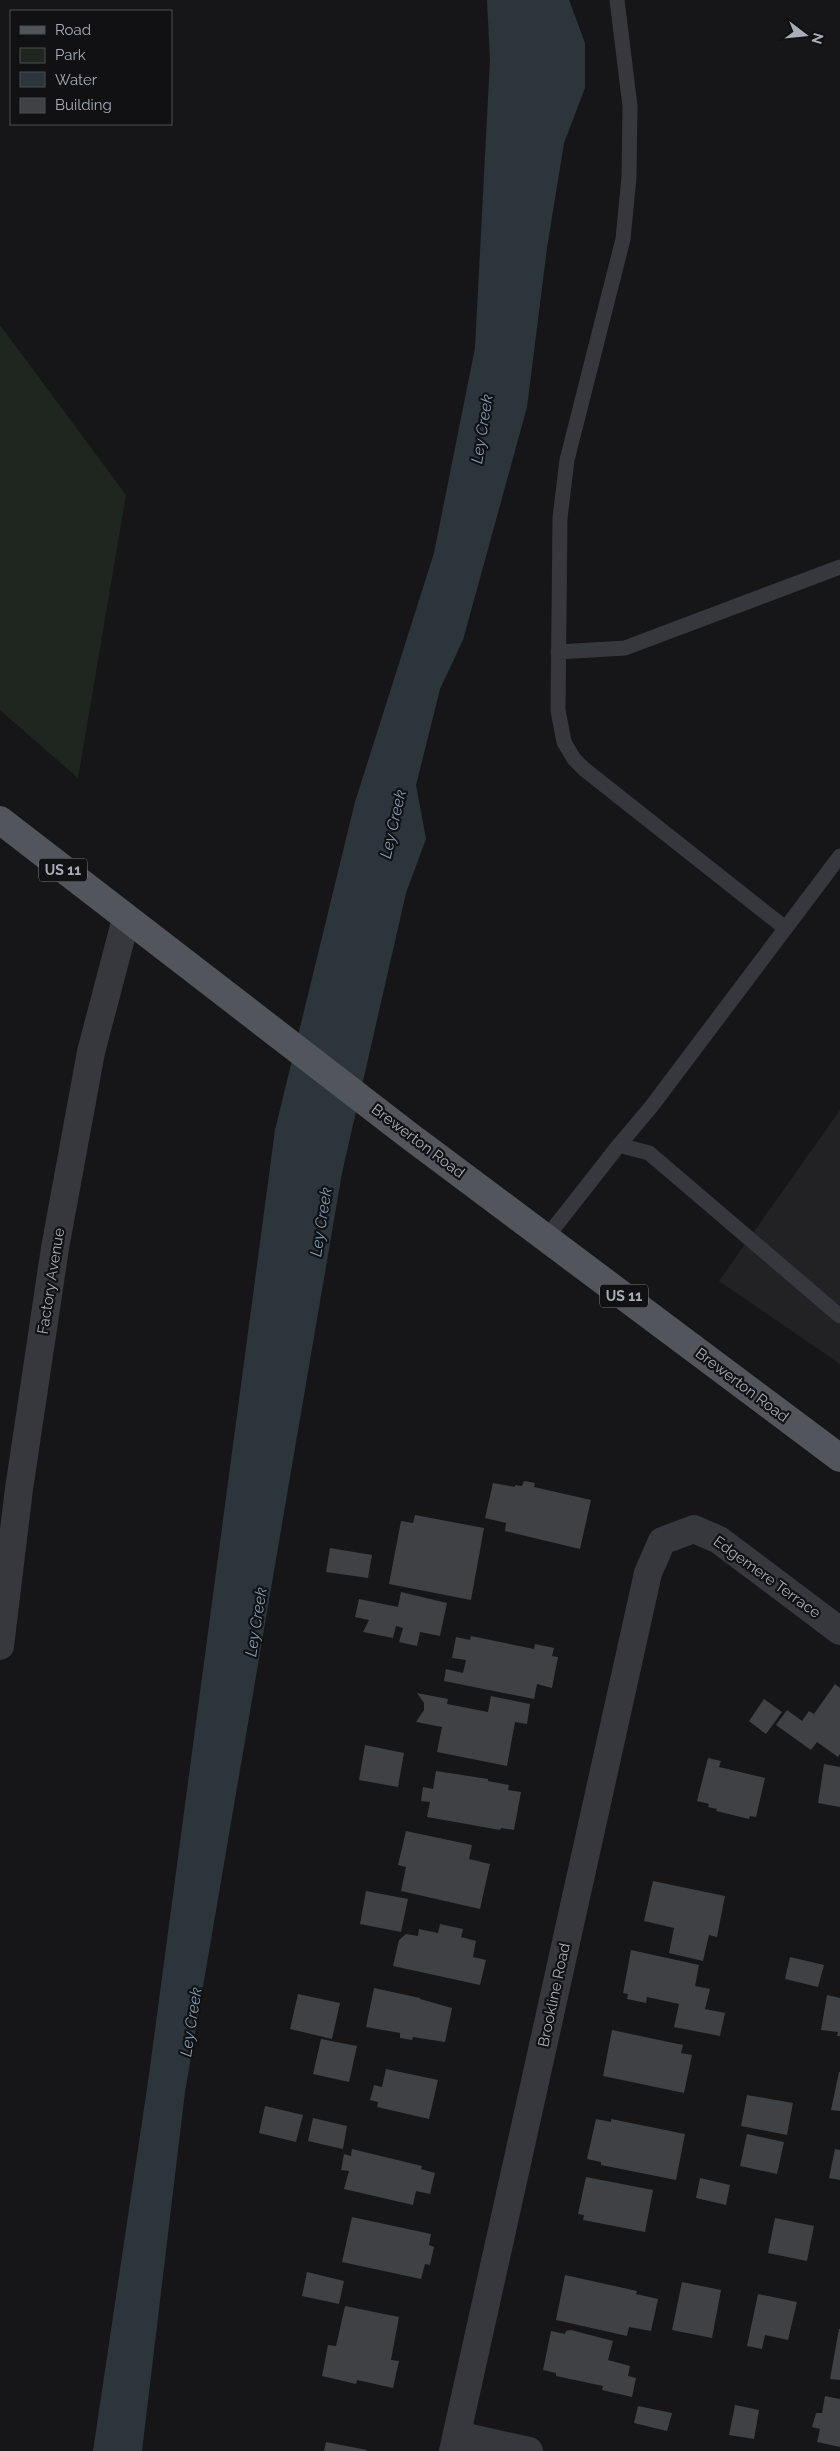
<svg xmlns="http://www.w3.org/2000/svg" width="840" height="2451" font-family="Raleway,sans-serif">
<style>
.built{fill:#222225}
.green{fill:#1e261f}
.water{fill:#2c353c}
.building{fill:#404145}
.lines{fill:none;stroke-linecap:round;stroke-linejoin:round}
.service{stroke:#37383d;stroke-width:15}
.minor{stroke:#37383d;stroke-width:28}
.tertiary{stroke:#37383d;stroke-width:28}
.primary{stroke:#53555c;stroke-width:28}
.labels{text-anchor:middle;dominant-baseline:central;stroke-width:4.5;stroke-linejoin:round;paint-order:stroke}
.shield{fill:#111113;stroke:#7b7e86;stroke-width:1}
.shield-label{font-size:14px;font-weight:bold;fill:#a8adb8}
.street-label{font-size:15px;fill:#a8adb8;stroke:#111113}
.water-label{font-size:16px;font-style:italic;fill:#7f9bb3;stroke:#111113}
</style>
<rect width="100%" height="100%" fill="#161618"/>
<path class="built" d="M840,1110V1364L719,1281Z"/>
<path class="green" d="M0,325L126,495L78,778L0,710Z"/>
<path class="water" d="M487,0H569L585,43V88L564,143L547,248L527,407L463,640L440,689L416,785L426,839L406,893L342,1173L185,2092L142,2451H93L149,2075L275,1130L355,802L434,553L475,348L490,60Z"/>
<path class="building" d="M524,1481L535,1483L534,1487L591,1500L580,1549L505,1531L506,1523L485,1518L493,1483L515,1487V1485L522,1486Z
M415,1515L484,1528L471,1600L389,1584L401,1521L413,1523Z
M330,1548L372,1555L368,1578L326,1572Z
M401,1592L447,1603L440,1636L420,1632L417,1646L399,1642L403,1628L396,1626L393,1638L363,1632L369,1620L355,1617L359,1599L398,1607Z
M471,1636L534,1649L535,1644L554,1648L552,1656L558,1657L552,1688L537,1684L534,1699L444,1681L446,1669L463,1673L466,1660L452,1658L456,1637L470,1640Z
M835,1684L840,1688V1754L838,1757L817,1742L811,1750L776,1725L787,1710L802,1721L809,1711L814,1714Z
M417,1693L448,1699L447,1704L488,1712L491,1696L530,1704L527,1724L515,1722L507,1766L437,1752L442,1727L416,1722L424,1710V1703Z
M764,1699L782,1712L766,1734L749,1721Z
M365,1745L404,1753L398,1787L359,1780Z
M708,1758L721,1761L719,1767L765,1778L756,1817L750,1816L749,1819L716,1811L717,1809L708,1807L709,1804L697,1801Z
M824,1764L840,1767V1807L818,1803Z
M436,1771L488,1779V1781L509,1785L508,1790L521,1792L514,1830L501,1828L500,1830L427,1817L430,1802L421,1801L423,1787L433,1789Z
M406,1831L472,1845L469,1859L490,1864L480,1909L401,1891L406,1867L398,1865Z
M653,1881L725,1896L717,1937L709,1935L703,1961L669,1953L674,1928L644,1921Z
M366,1891L408,1899L401,1932L360,1924Z
M440,1924L463,1929L461,1937L476,1941L473,1957L486,1960L480,1985L393,1966L399,1940L406,1934L418,1936L419,1929L438,1933Z
M631,1950L699,1965L695,1986L710,1989L705,2009L725,2013L720,2036L674,2027L679,2004L647,1997L646,2003L627,1999L628,1994L623,1993Z
M790,1957L824,1965L818,1987L785,1979Z
M374,1988L420,1998V1999L452,2008L445,2042L413,2037L412,2040L400,2038V2033L366,2027Z
M298,1994L340,2003L332,2039L290,2029Z
M827,1995L840,1998V2036H837L838,2032L821,2030Z
M612,2030L683,2045L681,2053L692,2055L684,2093L603,2076Z
M321,2039L357,2046L349,2082L313,2074Z
M386,2069L438,2080L429,2119L377,2107L378,2102L370,2100L374,2085L382,2087Z
M839,2072H840V2111L831,2110Z
M747,2095L793,2103L787,2135L741,2126Z
M265,2106L303,2115L296,2142L259,2133Z
M313,2118L347,2126L343,2149L308,2141Z
M596,2119L611,2122V2119L685,2134L676,2180L601,2165V2162L587,2159Z
M747,2134L784,2142L777,2174L740,2166Z
M352,2149L422,2166L421,2169L435,2173L430,2194L416,2191L413,2205L344,2189L349,2171L341,2170L344,2154L351,2156Z
M835,2149L840,2150V2180L829,2178Z
M586,2177L653,2190L645,2232L583,2220L584,2215L578,2214Z
M700,2178L730,2185L726,2205L696,2198Z
M352,2217L431,2234L429,2245L434,2247L430,2265L425,2264L421,2279L342,2262Z
M775,2218L814,2226L807,2261L768,2253Z
M307,2272L344,2281L339,2304L302,2296Z
M565,2275L637,2291L636,2294L658,2299L651,2331L629,2327L627,2336L556,2320Z
M682,2282L721,2290L712,2338L672,2330Z
M758,2294L797,2302L788,2340L765,2335L762,2349L747,2346Z
M345,2306L399,2317L391,2360L399,2361L393,2388L357,2380L356,2384L322,2376L328,2345L336,2346Z
M839,2329H840V2380L830,2379Z
M571,2330L613,2341L608,2360L630,2366L628,2376L636,2378L632,2397L602,2390L603,2386L556,2376V2373L543,2370L551,2331L565,2334L566,2331Z
M825,2396L840,2399V2447L817,2442L820,2429L812,2427L816,2413H822Z
M735,2405L759,2410L754,2439L729,2435Z
M638,2406L672,2413L667,2431L634,2423Z
M326,2442L367,2450L366,2451H324Z"/>
<g class="lines">
<path class="service" d="M617,0L630,106L629,177L623,239L567,460L560,518L558,710L564,742L574,759L584,769L785,928
M558,652L625,648L840,567
M619,1145L651,1107L840,856
M546,1238L619,1145L649,1153L840,1316"/>
<path class="minor" d="M457,2435L529,2451
M453,2451L648,1573L662,1541L694,1529L719,1540L840,1631"/>
<path class="tertiary" d="M0,1646L19,1489L55,1248L91,1052L126,919"/>
<path class="primary" d="M0,820L407,1134L840,1458"/>
</g>
<g class="labels">
<g class="shield">
<rect x="39" y="858.5" width="48" height="23" rx="4"/>
<rect x="600" y="1284.5" width="48" height="23" rx="4"/>
</g>
<g class="shield-label">
<text x="63" y="870">US 11</text>
<text x="624" y="1296">US 11</text>
</g>
<g class="street-label">
<text transform="translate(418 1141) rotate(37)">Brewerton Road</text>
<text transform="translate(51 1281) rotate(-81)">Factory Avenue</text>
<text transform="translate(742 1385) rotate(37)">Brewerton Road</text>
<text transform="translate(767 1577) rotate(36)">Edgemere Terrace</text>
<text transform="translate(554 1995) rotate(-78)">Brookline Road</text>
</g>
<g class="water-label">
<text transform="translate(482 429) rotate(-81)">Ley Creek</text>
<text transform="translate(393 824) rotate(-77)">Ley Creek</text>
<text transform="translate(321 1222) rotate(-81)">Ley Creek</text>
<text transform="translate(256 1622) rotate(-81)">Ley Creek</text>
<text transform="translate(191 2022) rotate(-81)">Ley Creek</text>
</g>
</g>
<rect x="10" y="10" width="162" height="115" fill="#111113" stroke="#4d4f55"/>
<rect x="20" y="26" width="25" height="8" fill="#53555c" stroke="#4d4f55"/>
<text x="55" y="35" font-size="15" fill="#a8adb8">Road</text>
<rect x="20" y="48" width="25" height="15" fill="#1e261f" stroke="#4d4f55"/>
<text x="55" y="60" font-size="15" fill="#a8adb8">Park</text>
<rect x="20" y="72" width="25" height="15" fill="#2c353c" stroke="#4d4f55"/>
<text x="55" y="85" font-size="15" fill="#a8adb8">Water</text>
<rect x="20" y="98" width="25" height="15" fill="#404145" stroke="#4d4f55"/>
<text x="55" y="110" font-size="15" fill="#a8adb8">Building</text>
<g transform="translate(805 35) rotate(106)" stroke="#111113" stroke-width="4" paint-order="stroke">
<path d="M0-4L9 19L0 12L-9 19Z" fill="#a8adb8"/>
<text y="-8" font-size="14" font-weight="bold" text-anchor="middle" fill="#a8adb8">N</text>
</g>
</svg>
